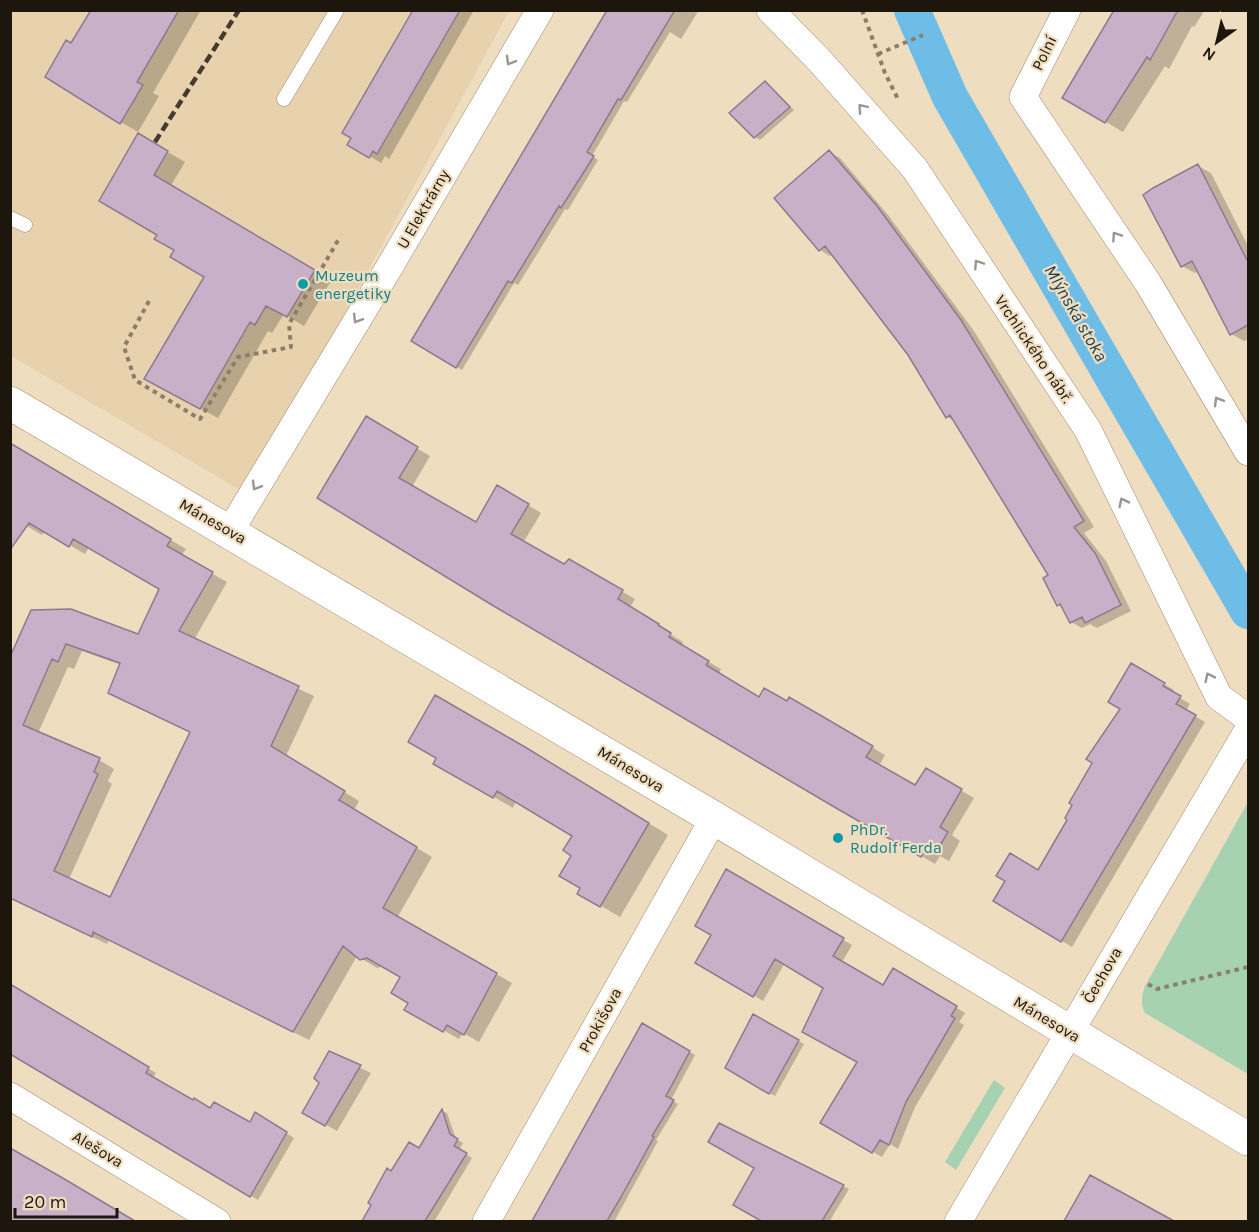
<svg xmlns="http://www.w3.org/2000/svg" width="1259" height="1232" font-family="Karla,sans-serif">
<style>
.built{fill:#e8d1ad}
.green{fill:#a6d2b1}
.shadow{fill:#0003;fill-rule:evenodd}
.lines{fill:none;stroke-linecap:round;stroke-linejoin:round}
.canal{stroke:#6dbde7;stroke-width:36}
.building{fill:#c8b0c9;stroke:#8f7990;stroke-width:1.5;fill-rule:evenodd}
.service-casing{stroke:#9f8d72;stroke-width:15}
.minor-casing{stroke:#9f8d72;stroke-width:28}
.secondary-casing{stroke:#9f8d72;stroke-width:34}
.path{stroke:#8b7e6a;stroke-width:4;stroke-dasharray:4.5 4.5;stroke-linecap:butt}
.service{stroke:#fff;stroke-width:14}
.minor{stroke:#fff;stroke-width:27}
.secondary{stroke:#fff;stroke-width:33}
.rail{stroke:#453c2f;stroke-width:4.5;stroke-dasharray:9 4.5;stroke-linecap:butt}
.oneway{stroke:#999692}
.culture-dot{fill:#0f9aa8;stroke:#efddc0;stroke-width:2}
.labels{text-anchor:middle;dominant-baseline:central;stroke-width:4.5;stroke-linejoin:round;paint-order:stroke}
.street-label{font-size:16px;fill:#1d160c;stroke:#efddc0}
.culture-label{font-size:16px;fill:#0d838f;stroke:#efddc0;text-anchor:start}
.water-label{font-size:18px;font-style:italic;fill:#1c3f51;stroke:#efddc0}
</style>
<rect width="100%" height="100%" fill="#efddc0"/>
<path class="built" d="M11,11H509L247,494L11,356Z"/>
<path class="green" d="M1248,802V1074L1145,1013C1140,1004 1142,996 1145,986Z
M994,1080L1005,1088L956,1170L945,1162Z"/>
<path class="shadow" d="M92,10H201L153,93L159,96L138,132L121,122L72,45Z
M416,10H474L389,159L385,156L381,163L349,144Z
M609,10H699L681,39L670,32L627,102L624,101L592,156L598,160L568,210L565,209L518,285L514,283L462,370L413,340Z
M1117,10H1205L1194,27L1192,26L1169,69L1165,66L1123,132L1064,97Z
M765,83L794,110L760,140L755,137Z
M138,135L185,162L170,187L331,281L304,326L284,314L272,333L268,331L218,418L163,388L206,276L159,235Z
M829,152L840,158L888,215L974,331L1094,527L1084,533L1106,561L1131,611L1097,628L1090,624L1082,628L1071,622L1063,608L1058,605L1050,576L955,421L947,417L909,354L833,254L830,256L820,250Z
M1198,166L1211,173L1248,246V339L1244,341L1231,334L1199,271L1195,273L1182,266Z
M366,418L430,456L412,487L476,524L498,487L541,513L523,543L564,566L569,561L635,599L630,607L671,632L670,634L683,642L681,646L721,669L719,674L760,699L787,703L820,716L885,755L879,766L915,787L926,770L974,798L952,835L960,841L949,861L940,856L935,864L503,609L319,497Z
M10,444L186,549L181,556L227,582L194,640L314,696L286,756L359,801L354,810L432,857L397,918L512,983L479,1042L463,1033L459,1039L406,1009L410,1003L402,977L384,966L377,968L357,956L309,1040L109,940L107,944L10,898V796L32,612L139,636L161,589L89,547L85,554L45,531L42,535L10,516ZM82,651L121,665L109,692L191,733L111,899L69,879L112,784L108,781L114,769L99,760L38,733L68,667L74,669Z
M1132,665L1174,690L1172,693L1190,704L1186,711L1205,722L1072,947L995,901L1039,872L1069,819L1122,709Z
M545,760L668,835L620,917L579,893L582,888L573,855L574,835L516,801L513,808L435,763Z
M727,871L852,945L842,962L883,987L894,970L965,1013L959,1022L964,1025L915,1107L898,1149L890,1144L882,1157L822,1123L859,1061L825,987L785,963L763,1001L697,962L713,934Z
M10,986L156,1073L153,1078L211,1110L250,1125L256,1114L294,1138L258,1200L10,1052Z
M753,1016L804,1044L775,1096L727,1068Z
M642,1025L695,1055L671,1100L678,1104L656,1140L658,1141L614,1222H533Z
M330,1053L371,1073L337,1131L304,1112L321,1082Z
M442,1111L447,1113L456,1139L463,1143L459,1150L472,1158L434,1222H364L392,1173L419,1150Z
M719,1125L849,1189L829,1222H759L756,1168Z
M1091,1177L1150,1210L1143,1222H1065Z
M70,1184L133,1222H21L10,1215Z"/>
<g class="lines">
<path class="canal" d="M912,10L950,97L1248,611"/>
</g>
<path class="building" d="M91,10H179L137,82L143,85L120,124L45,77L66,40L71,43Z
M413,10H460L377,154L373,151L369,158L347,145L351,138L342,133Z
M607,10H675L621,100L618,99L587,152L594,156L561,208L559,206L512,283L508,281L456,368L411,341Z
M1114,10H1178L1150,60L1147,57L1105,123L1062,98Z
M765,81L790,107L754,138L729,113Z
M138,133L168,151L154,175L315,270L287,317L266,306L255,325L250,322L200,409L144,379L204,277L170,257L174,250L154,239L157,235L99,201Z
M829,150L877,206L961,320L1084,521L1074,527L1095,553L1121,605L1085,623L1082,617L1070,623L1060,604L1057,606L1043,578L1048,575L950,415L946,418L908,355L825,246L819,251L774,198Z
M1198,164L1248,262V325L1230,335L1192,261L1181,267L1143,195L1153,188Z
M366,416L418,447L399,478L476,522L497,485L529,504L511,534L564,564L569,559L623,590L618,599L659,624L658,625L671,633L669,637L709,661L706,665L759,697L764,688L787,701L789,697L820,715L873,746L866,757L915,785L926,768L962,789L940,827L948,832L935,854L926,849L921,857L836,808L492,605L317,498Z
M10,443L171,539L167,546L213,572L179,631L299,686L271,746L345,791L339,800L417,847L383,908L497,973L464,1035L447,1025L443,1032L404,1010L408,1003L391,993L400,977L367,958L360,960L343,946L293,1032L93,932L92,937L10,898V657L31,610L71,609L138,634L159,589L73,539L69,547L29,523L10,550ZM66,644L120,663L108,693L190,732L110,897L54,871L98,774L94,772L100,758L23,725L52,659L58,662Z
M1131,663L1165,683L1163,686L1181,696L1176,704L1196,715L1061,942L993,901L1005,881L996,876L1010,853L1038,870L1067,820L1065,818L1072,805L1069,803L1092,763L1086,759L1120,709L1108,702Z
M435,695L525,747L649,823L600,907L577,894L580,888L559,876L571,856L563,850L572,836L497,791L493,798L433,764L436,758L408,742Z
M726,869L844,938L833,956L883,985L893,968L957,1006L951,1016L955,1018L906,1102L889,1145L880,1140L872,1153L820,1123L857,1062L802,1032L823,988L775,959L753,997L695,963L711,935L695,926Z
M10,984L149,1067L146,1073L193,1100L194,1098L210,1108L214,1102L250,1122L255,1112L287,1132L250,1197L10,1054Z
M753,1014L799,1040L769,1094L725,1068Z
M642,1023L690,1051L666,1096L674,1100L652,1136L654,1137L621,1197L607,1221H532Z
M329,1051L361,1065L325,1126L302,1113L319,1083L314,1078Z
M442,1109L450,1134L458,1139L454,1146L467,1153L425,1221H362L371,1205L368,1203L387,1168L391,1171L409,1142L419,1148Z
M719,1123L844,1185L822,1221H761L733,1205L754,1168L708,1142Z
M10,1148L61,1177L135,1221H10Z
M1090,1175L1174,1221H1064Z"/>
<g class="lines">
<defs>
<path id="service" d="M284,99L337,10
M10,218L25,225"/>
<path id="minor" d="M770,10L820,61L915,169L1088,430L1219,697L1248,718
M1067,10L1023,97L1148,283L1248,452
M230,531L390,266L540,10
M10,1096L217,1222
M486,1222L714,818
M958,1222L1248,730"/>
<path id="secondary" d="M10,403L714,818L1248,1139"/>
</defs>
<use href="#service" class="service-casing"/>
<use href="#minor" class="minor-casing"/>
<use href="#secondary" class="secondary-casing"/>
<path class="path" d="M862,10L885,73L899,101
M878,54L923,35
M149,301L124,347L135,380L200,419L238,357L291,347L289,324L340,237
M1148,984L1157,989L1248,967"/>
<use href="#service" class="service"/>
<use href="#minor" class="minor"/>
<use href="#secondary" class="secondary"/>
<path class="rail" d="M155,142L239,10"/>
</g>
<defs><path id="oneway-chevron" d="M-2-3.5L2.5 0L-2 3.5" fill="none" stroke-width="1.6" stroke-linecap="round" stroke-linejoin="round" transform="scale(1.5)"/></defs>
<g class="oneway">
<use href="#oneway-chevron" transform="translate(510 61) rotate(120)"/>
<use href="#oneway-chevron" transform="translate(862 108) rotate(-131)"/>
<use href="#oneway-chevron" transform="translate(1116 236) rotate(-124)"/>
<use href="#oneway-chevron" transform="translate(978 264) rotate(-124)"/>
<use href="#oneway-chevron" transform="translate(357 319) rotate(121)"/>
<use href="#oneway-chevron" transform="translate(1218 401) rotate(-121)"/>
<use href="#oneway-chevron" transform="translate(256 486) rotate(121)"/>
<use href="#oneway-chevron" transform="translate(1123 502) rotate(-116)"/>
<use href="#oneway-chevron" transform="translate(1209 677) rotate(-116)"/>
</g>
<g class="culture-dot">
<circle cx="303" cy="284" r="6"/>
<circle cx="838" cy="838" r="6"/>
</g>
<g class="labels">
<g class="street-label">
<text transform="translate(1044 53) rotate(-64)">Polní</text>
<text transform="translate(423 209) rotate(-60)">U Elektrárny</text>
<text transform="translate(1034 349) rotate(56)">Vrchlického nábř.</text>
<text transform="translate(213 521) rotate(30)">Mánesova</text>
<text transform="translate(631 769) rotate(31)">Mánesova</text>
<text transform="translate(1102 975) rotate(-60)">Čechova</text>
<text transform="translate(1047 1019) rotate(31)">Mánesova</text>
<text transform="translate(600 1020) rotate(-61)">Prokišova</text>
<text transform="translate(98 1149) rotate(31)">Alešova</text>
</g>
<g class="culture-label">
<text x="315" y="275">Muzeum<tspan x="315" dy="18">energetiky</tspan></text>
<text x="850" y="829">PhDr.<tspan x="850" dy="18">Rudolf Ferda</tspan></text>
</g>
<g class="water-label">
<text transform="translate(1076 313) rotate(60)">Mlýnská stoka</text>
</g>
</g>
<rect width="1259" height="1232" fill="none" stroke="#1d160c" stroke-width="24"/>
<g transform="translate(1217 42) rotate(214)" stroke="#efddc0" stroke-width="4.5" paint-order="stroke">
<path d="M0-4.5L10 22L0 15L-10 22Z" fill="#1d160c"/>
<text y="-9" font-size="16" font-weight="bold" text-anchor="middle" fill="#1d160c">N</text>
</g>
<path d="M15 1208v9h102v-9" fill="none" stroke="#1d160c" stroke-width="3"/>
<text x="24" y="1208" font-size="18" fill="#1d160c" stroke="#efddc0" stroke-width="4.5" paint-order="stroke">20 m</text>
</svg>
